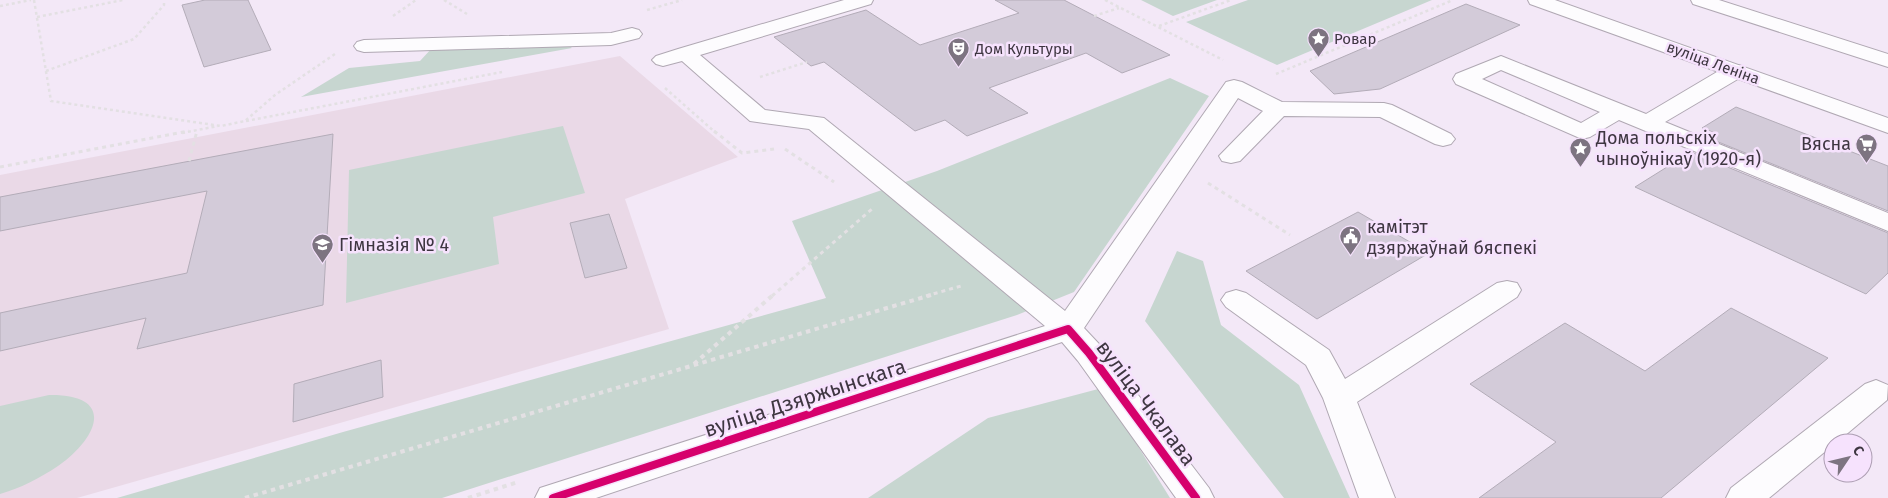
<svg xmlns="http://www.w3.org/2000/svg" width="1888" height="498" font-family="'Fira Sans',sans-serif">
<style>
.education{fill:#ead9e7}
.green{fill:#c7d6d0}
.building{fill:#d3cbd9;stroke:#b3acb8}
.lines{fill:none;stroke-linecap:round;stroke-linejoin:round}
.minor-casing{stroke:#b0a8b3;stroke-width:2}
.major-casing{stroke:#b0a8b3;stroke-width:2}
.path-far2{stroke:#e3e0e3;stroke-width:2.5;stroke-dasharray:3 3;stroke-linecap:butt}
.path-far1{stroke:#e3e0e3;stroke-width:3;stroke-dasharray:4 4;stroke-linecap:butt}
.path{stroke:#e3e0e3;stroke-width:4;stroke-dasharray:4.5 4.5;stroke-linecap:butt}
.minor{fill:#fdfcfe;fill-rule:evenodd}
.major{fill:#fdfcfe;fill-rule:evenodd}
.cycleway-casing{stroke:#f6e2fd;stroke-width:11}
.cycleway{stroke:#d6006c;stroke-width:8}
.labels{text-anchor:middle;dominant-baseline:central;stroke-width:5;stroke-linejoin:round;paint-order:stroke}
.far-poi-label{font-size:15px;fill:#3e3641;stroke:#f6e2fd;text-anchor:start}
.far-street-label{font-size:15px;fill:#3e3641;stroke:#f6e2fd}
.poi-label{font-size:18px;fill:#3e3641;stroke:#f6e2fd;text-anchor:start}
.near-street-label{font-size:21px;fill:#3e3641;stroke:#f6e2fd}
</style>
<rect width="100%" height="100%" fill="#f3e8f7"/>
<path class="education" d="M620,56L738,157L625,199L669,329L77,498H0V175Z"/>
<path class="green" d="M1141,0H1217L1173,16Z
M1248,0H1432L1277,65L1186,22Z
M564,42L572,48L301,97L349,68L420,61L432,48Z
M1170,78L1209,96L1074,292L1017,315L442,498H117L343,432L826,298L792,221L937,171Z
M563,126L585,193L493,217L499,264L346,303L349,170Z
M1177,251L1203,261L1221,325L1299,385L1350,498H1284L1145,321Z
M1102,388L1170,498H868L988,418Z
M49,395C117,394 98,438 58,466C40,478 21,488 0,494V406Z"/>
<path class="building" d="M205,0H248L271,50L204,67L182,5Z
M995,0H1064L1170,55L1122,73L1086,53L989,88L1028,113L967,136L945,120L915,131L824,62L811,66L774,37L866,10L920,45L1019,13Z
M1466,4L1520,25L1380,89L1334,94L1310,71Z
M1736,107L1888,166V211L1711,139L1718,134L1702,128Z
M333,134L323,305L137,349L146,318L0,351V313L187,273L207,191L0,231V197Z
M1691,152L1888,233V273L1866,294L1635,187Z
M1358,212L1429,253L1317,319L1246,271Z
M609,214L627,268L585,278L570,223Z
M1731,308L1828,358L1661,498H1479L1556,442L1470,384L1565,323L1645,371Z
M381,360L383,397L293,422L294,384Z"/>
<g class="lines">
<defs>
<path id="minor" d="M844,0H873L871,4L700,55L765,110L824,118L1065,311L1226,82L1234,80L1242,82L1282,102L1384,103L1392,105L1451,134L1455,139L1451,144L1443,146L1435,144L1380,117L1284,116L1240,161L1231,163L1222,161L1219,156L1263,111L1238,98L1084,328L1100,345L1209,488L1214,498H1176L1078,361L1062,342L596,498H535L540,488L1045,326L809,129L750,121L682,61L663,66L656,64L652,60L656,56L678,49Z
M1691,0H1719L1888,54V67L1693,4Z
M632,28L639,30L642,34L639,38L611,45L364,52L357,50L354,46L357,42L364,40L611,33Z
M1501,56L1646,114L1727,66L1735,65L1743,66L1746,71L1743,76L1665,122L1888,213V231L1619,120L1590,137L1582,139L1456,84L1453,79L1456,74ZM1501,70L1600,112L1581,123L1482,79Z
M1507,281L1517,283L1521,290L1517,297L1357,402L1395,498H1359L1323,398L1306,365L1226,307L1221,300L1226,293L1236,290L1246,293L1329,350L1345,379L1497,283Z
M1876,380L1888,385L1887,400L1836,443H1833V445L1769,498H1726L1731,488L1865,384Z"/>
<path id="major" d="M1528,0H1555L1888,118V133L1530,4Z"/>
</defs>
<use href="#minor" class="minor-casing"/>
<use href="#major" class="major-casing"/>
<path class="path-far2" d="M34,0L51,101L221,126L245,121L275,95L335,54
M444,0L467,14
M1105,0L1223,60
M0,6L31,0
M647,10L682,0
M393,16L416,0
M1094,16L1119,8
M37,17L123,0
M1159,26L1231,0
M46,71L134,39L164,5V0
M1276,74L1453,0
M760,77L807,62
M665,88L716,133
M246,121L502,72
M182,133L218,126"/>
<path class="path-far1" d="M714,131L742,153L774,149
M785,149L834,182
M189,161L197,131
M0,167L189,131
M1208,183L1290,235
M772,296L872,209
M926,296L961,286"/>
<path class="path" d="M694,364L773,295
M245,498L931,295
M468,498L518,482"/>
<use href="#minor" class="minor"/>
<use href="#major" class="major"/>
<defs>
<path id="cycleway" d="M553,498L1068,329L1089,353L1196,498"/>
</defs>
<use href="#cycleway" class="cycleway-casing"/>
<use href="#cycleway" class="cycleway"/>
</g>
<defs>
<symbol id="sight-pin" viewBox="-11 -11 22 30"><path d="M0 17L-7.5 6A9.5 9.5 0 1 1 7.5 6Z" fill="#7d7481" stroke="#f6e2fd"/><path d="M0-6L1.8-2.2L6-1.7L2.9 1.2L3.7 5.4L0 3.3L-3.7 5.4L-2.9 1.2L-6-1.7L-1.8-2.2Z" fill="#fff"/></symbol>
<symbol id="theatre-pin" viewBox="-11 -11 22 30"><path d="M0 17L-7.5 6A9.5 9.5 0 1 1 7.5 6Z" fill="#7d7481" stroke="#f6e2fd"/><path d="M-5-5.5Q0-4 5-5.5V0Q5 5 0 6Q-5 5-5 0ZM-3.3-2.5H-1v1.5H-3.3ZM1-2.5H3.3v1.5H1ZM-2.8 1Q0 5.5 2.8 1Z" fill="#fff"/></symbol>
<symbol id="supermarket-pin" viewBox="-11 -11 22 30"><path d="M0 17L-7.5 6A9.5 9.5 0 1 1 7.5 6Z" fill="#7d7481" stroke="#f6e2fd"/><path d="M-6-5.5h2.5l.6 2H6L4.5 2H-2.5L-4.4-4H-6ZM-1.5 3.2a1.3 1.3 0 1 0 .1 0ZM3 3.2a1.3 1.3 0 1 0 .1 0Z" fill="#fff"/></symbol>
<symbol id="civic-pin" viewBox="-11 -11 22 30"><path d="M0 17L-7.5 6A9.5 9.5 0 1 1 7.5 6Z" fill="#7d7481" stroke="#f6e2fd"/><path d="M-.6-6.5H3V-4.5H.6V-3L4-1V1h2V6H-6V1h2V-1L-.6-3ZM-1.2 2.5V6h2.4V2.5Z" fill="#fff"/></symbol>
<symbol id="school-pin" viewBox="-11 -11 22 30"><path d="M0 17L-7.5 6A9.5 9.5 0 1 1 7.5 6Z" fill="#7d7481" stroke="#f6e2fd"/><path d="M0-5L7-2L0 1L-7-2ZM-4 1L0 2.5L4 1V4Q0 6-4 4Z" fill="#fff"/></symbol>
</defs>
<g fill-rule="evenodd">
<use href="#sight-pin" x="1306" y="26" width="25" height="34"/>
<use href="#theatre-pin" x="946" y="36" width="25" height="34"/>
<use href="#supermarket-pin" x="1854" y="132" width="25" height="34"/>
<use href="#sight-pin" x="1568" y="136" width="25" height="34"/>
<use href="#civic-pin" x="1338" y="224" width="25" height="34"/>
<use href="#school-pin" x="310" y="232" width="25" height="34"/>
</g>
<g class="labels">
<g class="far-poi-label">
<text x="1334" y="39">Ровар</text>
<text x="975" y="49">Дом Культуры</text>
</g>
<g class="far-street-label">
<text transform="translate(1713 63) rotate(20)">вуліца Леніна</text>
</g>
<g class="poi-label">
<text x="1596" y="138">Дома польскіх<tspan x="1596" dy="21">чыноўнікаў (1920-я)</tspan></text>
<text x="1851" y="144" text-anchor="end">Вясна</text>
<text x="1367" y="227">камітэт<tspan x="1367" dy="21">дзяржаўнай бяспекі</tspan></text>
<text x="339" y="245">Гімназія № 4</text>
</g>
<g class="near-street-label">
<text transform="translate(805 398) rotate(-18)">вуліца Дзяржынскага</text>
<text transform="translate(1146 403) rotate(53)">вуліца Чкалава</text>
</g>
</g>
<g transform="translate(1848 458) rotate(55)"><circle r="24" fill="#f6e2fd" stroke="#ac9db2"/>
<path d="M0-4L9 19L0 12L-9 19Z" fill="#7d7481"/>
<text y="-8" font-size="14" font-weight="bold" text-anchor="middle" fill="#3e3641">С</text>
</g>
</svg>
